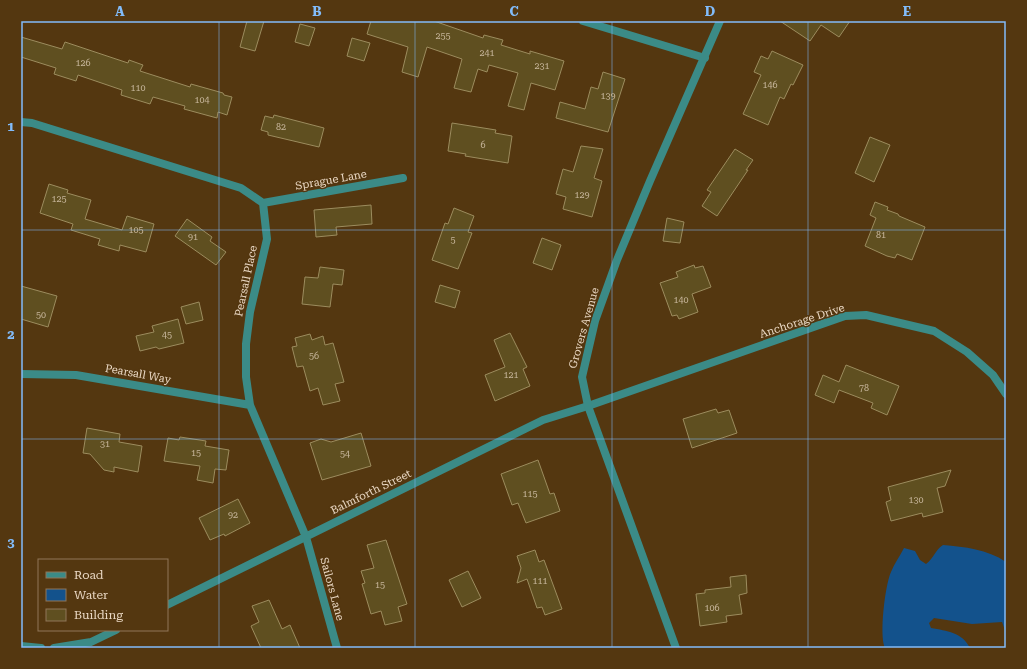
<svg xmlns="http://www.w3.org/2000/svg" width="1027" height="669" font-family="'Roboto Serif',serif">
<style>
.water{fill:#13528c}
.building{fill:#5f4f20;stroke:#9c8c5e}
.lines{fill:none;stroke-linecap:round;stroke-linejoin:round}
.minor{stroke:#3b8b87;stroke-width:8}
.tertiary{stroke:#3b8b87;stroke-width:8}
.grid{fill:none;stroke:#82bcfa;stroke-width:1;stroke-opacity:0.55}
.labels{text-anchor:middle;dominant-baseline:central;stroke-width:3;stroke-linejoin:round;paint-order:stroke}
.number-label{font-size:9px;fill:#c7b69b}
.street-label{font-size:11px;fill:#ead8c4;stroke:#543710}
.neatline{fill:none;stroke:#82bcfa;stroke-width:1.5}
.grid-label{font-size:13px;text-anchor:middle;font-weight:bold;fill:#82bcfa}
</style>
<rect width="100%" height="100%" fill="#543710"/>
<path class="water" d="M943,545C965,547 987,549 1006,562V633L1002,622L972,624L934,618L929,623L931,628C947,631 962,632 970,648H885C879,636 885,585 891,572C894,564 900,556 904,548L915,551L920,560L926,564C934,558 935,550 943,545Z"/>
<path class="building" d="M247,21H264L255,51L240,47Z
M371,21H434L483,38L484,35L503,40L501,45L530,54V51L564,61L555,90L531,83L524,110L508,106L518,73L489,65L487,72L478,69L471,92L454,88L462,59L427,47L418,77L402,72L408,47L367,34Z
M780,21H850L839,37L821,25L810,41Z
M300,24L315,28L309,46L295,42Z
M21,37L62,49L65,42L128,63L129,60L143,65L140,71L190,87L191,84L223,93L224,95L232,97L227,115L218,112L217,118L184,109L185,106L153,97L150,104L121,95L122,90L78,75L76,81L54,74L56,68L21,57Z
M352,38L370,43L364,61L347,56Z
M772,51L803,65L793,85L791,84L784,99L780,97L768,125L743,114L761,75L754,72L761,56L768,59Z
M603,72L625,79L608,132L556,118L560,102L585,109L591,87L598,89Z
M274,115L324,128L319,147L268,135V132L261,130L265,116L273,118Z
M452,123L496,130L495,133L512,136L508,163L465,156L466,154L448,151Z
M870,137L890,145L874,182L855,173Z
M581,146L603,149L594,178L602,181L592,217L563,209L566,197L556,194L563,169L573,172Z
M735,149L753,160L746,170H748L717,216L702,206L711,192L707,190Z
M49,184L68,190L67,193L91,200L85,219L122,230L127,216L154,224L146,252L120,245L119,251L98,245L100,239L71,230L73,224L40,213Z
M875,202L888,207L887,210L898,214L899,216L925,227L912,260L897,254L895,258L887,256L865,246L876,218L870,215Z
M371,205L372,224L336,227L337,235L316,237L314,210Z
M454,208L474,216L468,232L472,233L458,269L432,260L445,223L448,224Z
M667,218L684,222L680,243L663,241Z
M187,219L212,237L210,241L226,252L216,265L175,236Z
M542,238L561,245L552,270L533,263Z
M694,265L695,268L703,266L711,287L692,294L698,312L679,319L677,315L672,316L660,283L678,277L676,272Z
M320,267L344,270L342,285L333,284L330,307L302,304L305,277L318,278Z
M440,285L460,291L455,308L435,302Z
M21,286L57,296L48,327L21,319Z
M199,302L203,320L186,324L181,307Z
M178,319L184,343L159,349L156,347L140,351L136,336L154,332L152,326Z
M510,333L527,367L523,369L530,386L495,401L485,375L505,367L494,340Z
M310,334L312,340L323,336L325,345L333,343L344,382L335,384L340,401L323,405L318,388L310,391L303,366L297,367L292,347L297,346L295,338Z
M846,365L899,386L887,415L871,408L873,403L839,390L834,403L815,395L823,375L839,382Z
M716,409L718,413L729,410L737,433L692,448L683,419Z
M87,428L120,434L119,442L142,446L138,472L114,467V472L104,470L90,454L83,453Z
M361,433L371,466L322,480L310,443L321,439L331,442Z
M180,437L206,441L205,446L229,450L226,470L215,469L213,483L197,480L200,466L164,461L168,438L179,440Z
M538,460L550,494L554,493L560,511L526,523L518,503L512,505L501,474Z
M951,470L945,486L937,488L943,512L923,517L922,513L891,521L886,502L891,500L888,487Z
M238,499L250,523L225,536L224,534L210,540L199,518Z
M386,540L407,604L398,607L402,621L385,625L381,611L371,614L362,584L365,583L361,571L374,568L367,545Z
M535,550L539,562L544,560L562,609L545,615L542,607L537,608L527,579L517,583L521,568L517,556Z
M468,571L481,598L462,607L449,580Z
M746,575L747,593L739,595L742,614L726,616L727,622L700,626L696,594L705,593V590L731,587L730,577Z
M269,600L282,629L290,625L300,648H261L251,626L259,622L252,606Z"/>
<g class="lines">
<path class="minor" d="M583,21L705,58
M21,122L32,123L241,188L263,203L267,239L250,312L246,344V377L250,405L306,537L337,648
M263,203L403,178
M21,374L76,375L250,405
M167,605L543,420L588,406L845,316L866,315L934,331L967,352L993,375L1006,394
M21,646L41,648
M54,648L91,642L116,630"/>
<path class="tertiary" d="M676,648L588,406L582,377L595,321L617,260L650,181L720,21"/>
</g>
<path class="grid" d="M219,21V648M415,21V648M612,21V648M808,21V648M21,230H1006M21,439H1006"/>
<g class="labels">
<g class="number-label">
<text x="443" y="36">255</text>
<text x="487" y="53">241</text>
<text x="83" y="63">126</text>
<text x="542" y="66">231</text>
<text x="770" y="85">146</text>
<text x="138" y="88">110</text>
<text x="608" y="96">139</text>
<text x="202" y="100">104</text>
<text x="281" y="127">82</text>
<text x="483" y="145">6</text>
<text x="582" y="195">129</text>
<text x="59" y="199">125</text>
<text x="136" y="230">105</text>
<text x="881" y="235">81</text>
<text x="193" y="237">91</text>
<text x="453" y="240">5</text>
<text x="681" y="300">140</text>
<text x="41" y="315">50</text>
<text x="167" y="335">45</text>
<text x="314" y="356">56</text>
<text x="511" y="375">121</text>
<text x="864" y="388">78</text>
<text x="105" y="444">31</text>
<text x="196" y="453">15</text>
<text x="345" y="454">54</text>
<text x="530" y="494">115</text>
<text x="916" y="500">130</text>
<text x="233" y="515">92</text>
<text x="540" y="581">111</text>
<text x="380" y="585">15</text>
<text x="712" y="608">106</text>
</g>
<g class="street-label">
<text transform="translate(331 180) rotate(-10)">Sprague Lane</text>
<text transform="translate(246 281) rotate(-78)">Pearsall Place</text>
<text transform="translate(802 321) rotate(-18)">Anchorage Drive</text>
<text transform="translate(584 328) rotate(-74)">Grovers Avenue</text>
<text transform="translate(138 374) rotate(10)">Pearsall Way</text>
<text transform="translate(371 492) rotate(-26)">Balmforth Street</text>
<text transform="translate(332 589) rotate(75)">Sailors Lane</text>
</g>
</g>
<rect width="1027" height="669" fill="none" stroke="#543710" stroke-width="44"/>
<rect x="38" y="559" width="130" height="72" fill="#543710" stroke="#907758"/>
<rect x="46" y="572" width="20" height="6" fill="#3b8b87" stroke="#907758"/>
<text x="74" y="579" font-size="12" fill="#ead8c4">Road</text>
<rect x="46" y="589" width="20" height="12" fill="#13528c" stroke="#907758"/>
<text x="74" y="599" font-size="12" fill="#ead8c4">Water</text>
<rect x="46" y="609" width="20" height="12" fill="#5f4f20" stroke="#907758"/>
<text x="74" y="619" font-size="12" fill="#ead8c4">Building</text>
<rect x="22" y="22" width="983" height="625" class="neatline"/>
<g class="grid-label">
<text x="120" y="16">A</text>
<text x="317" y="16">B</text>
<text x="514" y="16">C</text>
<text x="710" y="16">D</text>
<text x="907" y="16">E</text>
<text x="11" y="131">1</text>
<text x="11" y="339">2</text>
<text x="11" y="547">3</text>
</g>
</svg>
